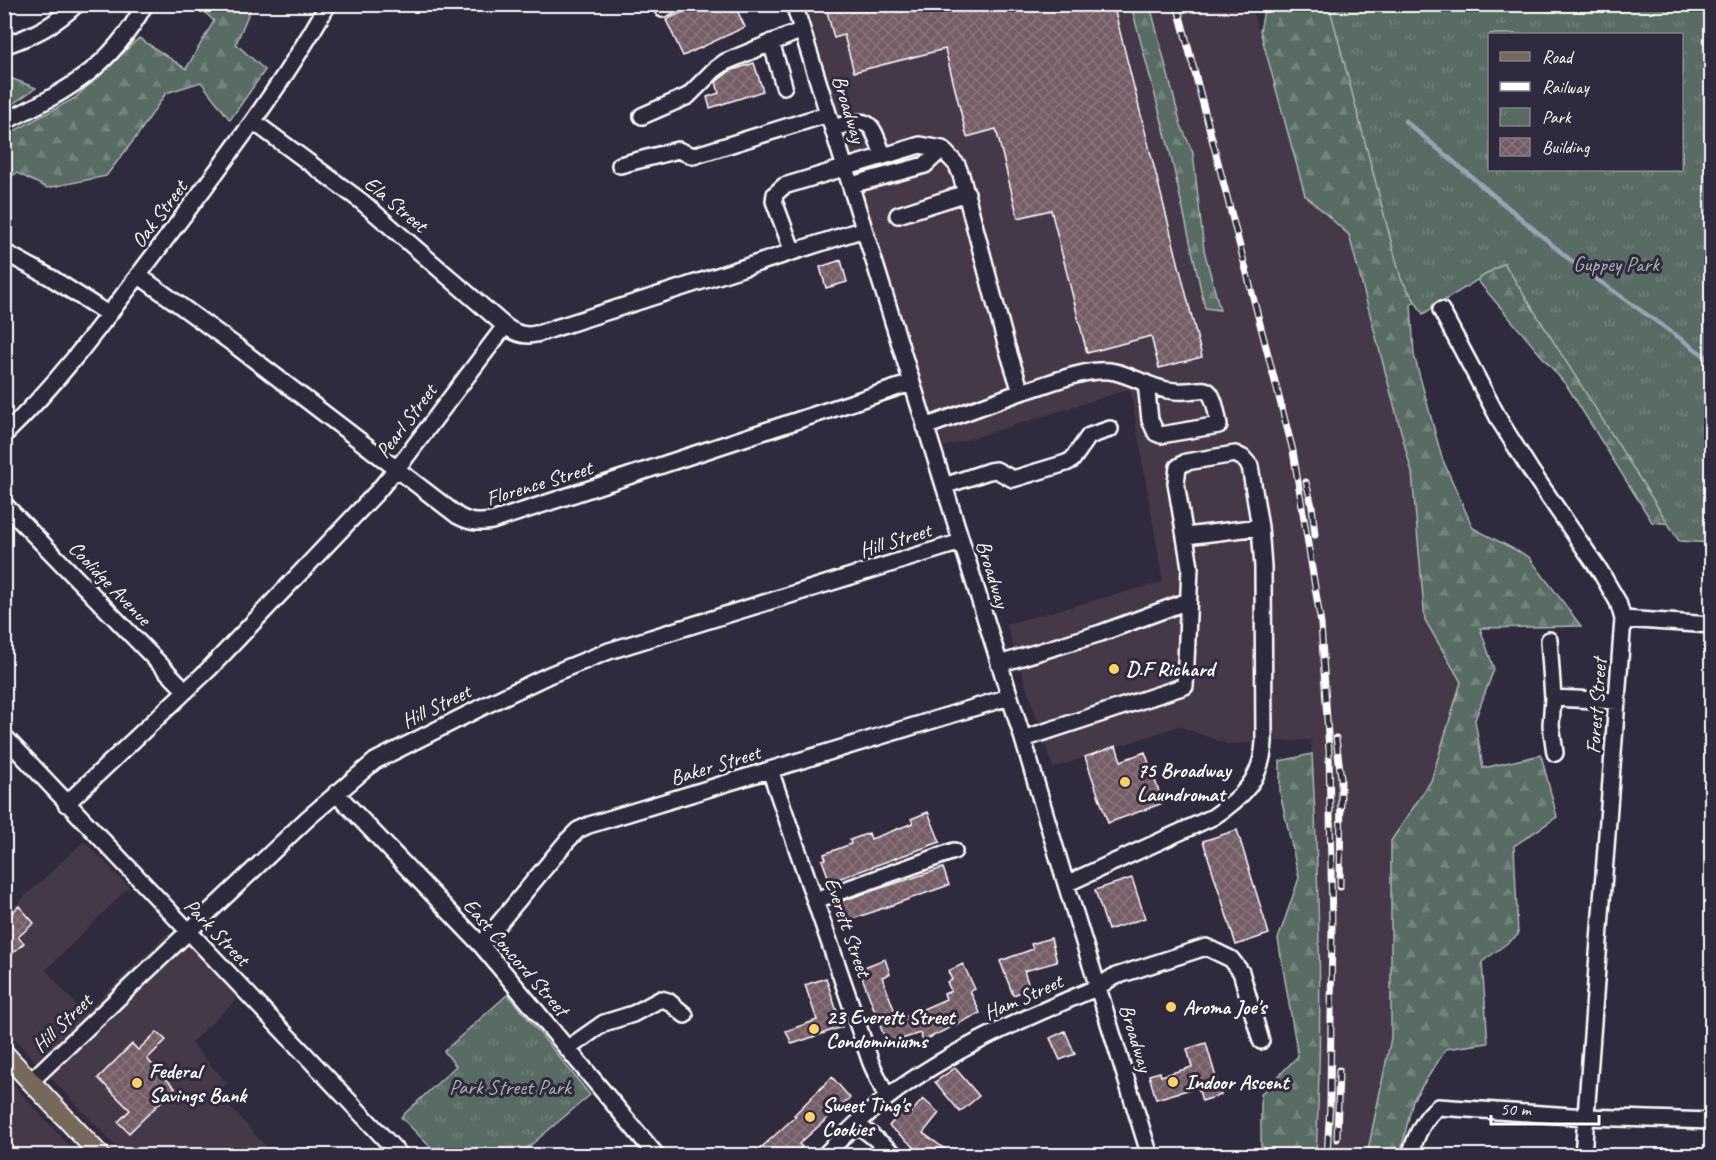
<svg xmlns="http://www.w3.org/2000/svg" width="1716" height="1160" font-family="Caveat,sans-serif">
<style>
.built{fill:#443949}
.forest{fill:url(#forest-firs);stroke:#acb6b2;stroke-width:1.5;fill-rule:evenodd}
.park{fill:url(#park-tufts);stroke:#acb6b2;stroke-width:1.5;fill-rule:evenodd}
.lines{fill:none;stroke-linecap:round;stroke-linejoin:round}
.stream{stroke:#9aa3b3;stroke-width:4.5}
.building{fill:url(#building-cross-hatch);stroke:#fff;stroke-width:1.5}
.minor-casing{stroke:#fff;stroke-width:20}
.major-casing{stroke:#fff;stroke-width:22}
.minor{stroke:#2f2a3d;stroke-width:15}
.major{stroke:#76695c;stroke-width:18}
.rail-casing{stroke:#fff;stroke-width:7}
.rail{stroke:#2f2a3d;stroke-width:4.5;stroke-dasharray:14;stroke-linecap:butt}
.poi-dot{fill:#ffd166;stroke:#2f2a3d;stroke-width:2}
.labels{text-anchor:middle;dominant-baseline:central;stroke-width:6;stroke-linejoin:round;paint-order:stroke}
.street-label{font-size:21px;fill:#fff;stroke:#2f2a3d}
.park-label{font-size:21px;fill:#acb6b2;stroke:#2f2a3d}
.poi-label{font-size:21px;font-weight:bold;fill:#fff;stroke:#2f2a3d;text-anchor:start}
</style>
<defs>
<pattern id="forest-firs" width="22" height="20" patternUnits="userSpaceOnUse" patternTransform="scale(1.5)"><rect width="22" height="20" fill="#596c64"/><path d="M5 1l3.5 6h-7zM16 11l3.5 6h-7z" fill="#72827b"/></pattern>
<pattern id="park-tufts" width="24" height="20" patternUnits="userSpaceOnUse" patternTransform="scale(1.5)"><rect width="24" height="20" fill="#596c64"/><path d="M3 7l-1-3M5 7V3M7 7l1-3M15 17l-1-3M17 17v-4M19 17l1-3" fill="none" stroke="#72827b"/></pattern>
<pattern id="building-cross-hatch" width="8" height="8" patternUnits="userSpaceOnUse" patternTransform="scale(1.5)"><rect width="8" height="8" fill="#755d66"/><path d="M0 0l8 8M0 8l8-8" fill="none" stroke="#8a757d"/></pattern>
</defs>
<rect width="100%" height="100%" fill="#2f2a3d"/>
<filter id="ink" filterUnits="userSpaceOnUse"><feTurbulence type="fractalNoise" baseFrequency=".0167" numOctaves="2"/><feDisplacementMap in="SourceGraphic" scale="12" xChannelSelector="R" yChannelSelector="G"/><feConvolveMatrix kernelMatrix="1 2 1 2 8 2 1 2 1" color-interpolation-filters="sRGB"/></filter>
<g filter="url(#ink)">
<path class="built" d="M806,5H1131L1170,152L1205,308L1219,310L1204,250L1193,153L1181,125L1149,5H1251L1305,195L1349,235L1412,473L1425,620L1461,682L1431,781L1391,841V1038L1367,1155H1316L1320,1086V908L1311,740L1226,744L1179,726L1053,768L1006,624L1163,582L1130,389L944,447L916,368Z
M84,841L129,887L46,970L84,1014L168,933L199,944L245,991L191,1043L227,1083L217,1093L274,1155H124L5,1029V915Z
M5,1076L78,1155H5Z"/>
<path class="forest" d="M197,5H252L236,44L265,70L230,120L201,82L166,93L137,136L106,176L47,188L17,173L5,179V136L75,98L139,38L186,69L214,21Z
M1131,5H1149L1152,13L1181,125L1193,153L1204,250L1220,310L1205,308L1170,152Z
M1265,5H1711V528L1652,522L1567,386L1461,261L1411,305L1414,355L1442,458L1473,528L1529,557L1581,626L1480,628L1494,669L1475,720L1483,768L1541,755L1557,817L1514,846L1518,935L1482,962L1488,1043L1446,1049L1413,1100L1400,1155H1367L1391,1038V841L1431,781L1461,682L1425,620L1412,473L1349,235L1305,195L1260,31ZM1490,34H1682V170H1490Z
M4,76H5L36,88L5,109Z
M1312,754C1319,888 1323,1022 1316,1155H1261V1094L1298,1056L1278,939L1299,878L1280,793V761Z"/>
<path class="park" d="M1329,5H1711V543L1679,541L1504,263L1423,314L1401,279ZM1490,34H1682V170H1490Z
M508,994L590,1095L519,1155H438L401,1117L456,1066L444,1051Z"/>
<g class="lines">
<path class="stream" d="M1405,121L1574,263L1712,361"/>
</g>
<path class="building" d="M699,4H734L745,27L683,56L666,20Z
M825,4H1113L1202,357L1159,368L1151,336L1087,353L1051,210L1018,218L996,129L967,137L945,49L854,72L844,35L834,38Z
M754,63L763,91L710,108L707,97L719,93L716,82L730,71Z
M841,260L847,282L826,288L820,267Z
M1116,746L1121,761L1145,752L1163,803L1108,823L1085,757Z
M928,812L940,842L830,882L822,860L826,859L824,854L851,844L850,840L869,833L871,839L913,823L911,819Z
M1237,830L1269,934L1236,945L1203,841Z
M943,868L949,885L844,922L838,902Z
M1132,878L1145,918L1108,930L1095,890Z
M19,906L34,923L18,937L24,943L4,961V920Z
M1051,938L1057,962L1024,971L1030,989L1013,995L1000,961L1033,949L1031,944Z
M885,959L890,974L882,977L898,1020L946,999L944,994L951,991L947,982L952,980L948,971L963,964L975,989L970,991L980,1013L923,1041L920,1033L887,1044L859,969Z
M826,978L842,1027L792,1044L786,1031L817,1020L805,985Z
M1065,1031L1075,1054L1060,1060L1050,1038Z
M157,1032L166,1040L147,1059L175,1088L129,1133L118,1122L130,1110L98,1078L132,1044L138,1050Z
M1206,1043L1221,1095L1202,1101L1198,1087L1156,1099L1149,1075L1160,1072L1161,1076L1192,1067L1187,1049Z
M955,1068L979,1096L960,1112L935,1082Z
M832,1077L850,1098L799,1144L802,1147L792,1155H753L796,1116L794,1115Z
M923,1099L939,1113L923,1133L953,1155H924L889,1126L901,1112L907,1117Z"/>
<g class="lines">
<defs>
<path id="minor" d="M794,4L1023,739L1066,884L1150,1156
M663,9L673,4
M771,42L784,86
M4,46C36,34 52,27 77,4
M642,116L688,96L714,70L725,62L802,30
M4,122C67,91 110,69 145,4
M254,122L361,201L505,326C528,343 540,332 565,325L864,229
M833,128C871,117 870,120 883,155
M620,165L678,150L693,156L828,114
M898,215L967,193
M4,252L50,277L108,314
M793,252L774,201L775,194L784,186L920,145L942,149L925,165L851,185
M138,275L236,346L458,516C471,523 479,523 492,521L911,383
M1441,310L1501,423L1531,471L1600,571L1618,602L1623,619L1583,1156
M1021,392C1047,385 1088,366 1115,372C1133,376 1149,387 1167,390C1205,397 1210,371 1219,425L1161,435L1156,433L1150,420L1146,383
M925,427L1021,392L1006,344L961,175L957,165L942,149
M4,435C62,380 108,315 156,252C217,171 278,93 328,4
M944,486L989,471L996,470L1013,479L1066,463L1072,460L1089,436L1110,429
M4,504L186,691
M1186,536L1260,527
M1623,619L1712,625
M1549,640L1553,698
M999,664L1101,633L1188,601
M4,736L401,1156
M1023,739L1185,686L1190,567L1176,483L1178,467L1186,462L1235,454L1243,458L1250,466L1260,527L1263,567L1264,742C1262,779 1242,798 1213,817L1066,884
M1555,753L1551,725L1553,698L1618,701
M770,770L871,1063L887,1098
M336,793L481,945L657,1156
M66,804L209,669L377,492L406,457L505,326
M816,900L954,851
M481,945L567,841L578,830L589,825L1009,697
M567,1049L604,1023L633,1014L661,999L668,1001L685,1015
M31,1081L308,818L375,761L482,707L549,675L609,651L961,542
M857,1124L897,1156
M824,1156C844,1135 865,1115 888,1097C951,1049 1025,1018 1098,987L1113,977L1206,947L1231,959L1241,972L1261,1041
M1410,1156C1415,1138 1423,1118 1438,1107L1586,1117L1712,1121"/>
<path id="major" d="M4,1053L101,1156"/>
</defs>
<use href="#minor" class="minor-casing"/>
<use href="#major" class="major-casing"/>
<use href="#minor" class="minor"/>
<use href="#major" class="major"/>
<defs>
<path id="rail" d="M1177,4L1293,451L1321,624L1329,751L1332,926L1330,1104L1327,1156
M1306,482L1312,506L1315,535
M1336,738L1341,778L1340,887
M1337,1139L1339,1070"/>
</defs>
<use href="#rail" class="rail-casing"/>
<use href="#rail" class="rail"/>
</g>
</g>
<g class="poi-dot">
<circle cx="1114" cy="669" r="6"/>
<circle cx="1125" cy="782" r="6"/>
<circle cx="1171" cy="1007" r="6"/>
<circle cx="814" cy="1029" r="6"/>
<circle cx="1173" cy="1082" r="6"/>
<circle cx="137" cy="1083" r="6"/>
<circle cx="810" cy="1117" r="6"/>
</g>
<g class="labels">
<g class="street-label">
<text transform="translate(849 109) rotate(73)">Broadway</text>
<text transform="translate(396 204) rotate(40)">Ela Street</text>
<text transform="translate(159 214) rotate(-53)">Oak Street</text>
<text transform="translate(406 421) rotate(-53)">Pearl Street</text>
<text transform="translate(539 483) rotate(-17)">Florence Street</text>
<text transform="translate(895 540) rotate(-17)">Hill Street</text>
<text transform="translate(993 574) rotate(73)">Broadway</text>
<text transform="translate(110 583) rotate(46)">Coolidge Avenue</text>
<text transform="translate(436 706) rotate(-26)">Hill Street</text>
<text transform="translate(1596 706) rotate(-86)">Forest Street</text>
<text transform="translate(715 765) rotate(-17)">Baker Street</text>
<text transform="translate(848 927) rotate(71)">Everett Street</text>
<text transform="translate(217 932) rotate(46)">Park Street</text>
<text transform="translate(516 957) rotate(49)">East Concord Street</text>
<text transform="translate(1023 997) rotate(-24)">Ham Street</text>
<text transform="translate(62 1023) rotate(-44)">Hill Street</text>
<text transform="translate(1136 1038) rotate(73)">Broadway</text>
</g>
<g class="park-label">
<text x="1616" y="264">Guppey Park</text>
<text x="510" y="1087">Park Street Park</text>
</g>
<g class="poi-label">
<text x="1126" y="669">D.F Richard</text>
<text x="1137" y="770">75 Broadway<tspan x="1137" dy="24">Laundromat</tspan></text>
<text x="1183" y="1007">Aroma Joe's</text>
<text x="826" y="1017">23 Everett Street<tspan x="826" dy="24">Condominiums</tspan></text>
<text x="149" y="1071">Federal<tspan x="149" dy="24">Savings Bank</tspan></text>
<text x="1185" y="1082">Indoor Ascent</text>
<text x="822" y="1105">Sweet Ting's<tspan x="822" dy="24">Cookies</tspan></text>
</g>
</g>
<rect width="1716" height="1160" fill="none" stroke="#2f2a3d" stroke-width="24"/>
<rect x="12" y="12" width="1692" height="1136" fill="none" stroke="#fff" stroke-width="2" filter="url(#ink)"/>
<rect x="1488" y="33" width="195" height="138" fill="#2f2a3d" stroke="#827f8b" stroke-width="1.5"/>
<rect x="1500" y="52" width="30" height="9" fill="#76695c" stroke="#827f8b" stroke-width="1.5"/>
<text x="1542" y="63" font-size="18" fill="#ffffff">Road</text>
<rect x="1500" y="82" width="30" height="9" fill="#ffffff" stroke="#827f8b" stroke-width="1.5"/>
<text x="1542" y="93" font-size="18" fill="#ffffff">Railway</text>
<rect x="1500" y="108" width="30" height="18" fill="url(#park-tufts)" stroke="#827f8b" stroke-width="1.5"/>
<text x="1542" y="123" font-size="18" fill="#ffffff">Park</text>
<rect x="1500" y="138" width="30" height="18" fill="url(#building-cross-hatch)" stroke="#827f8b" stroke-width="1.5"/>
<text x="1542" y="153" font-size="18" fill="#ffffff">Building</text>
<path d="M1491 1115v9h108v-9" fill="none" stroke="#ffffff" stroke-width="3"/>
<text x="1500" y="1115" font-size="18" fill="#ffffff" stroke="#2f2a3d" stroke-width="4.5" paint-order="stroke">50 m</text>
</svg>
